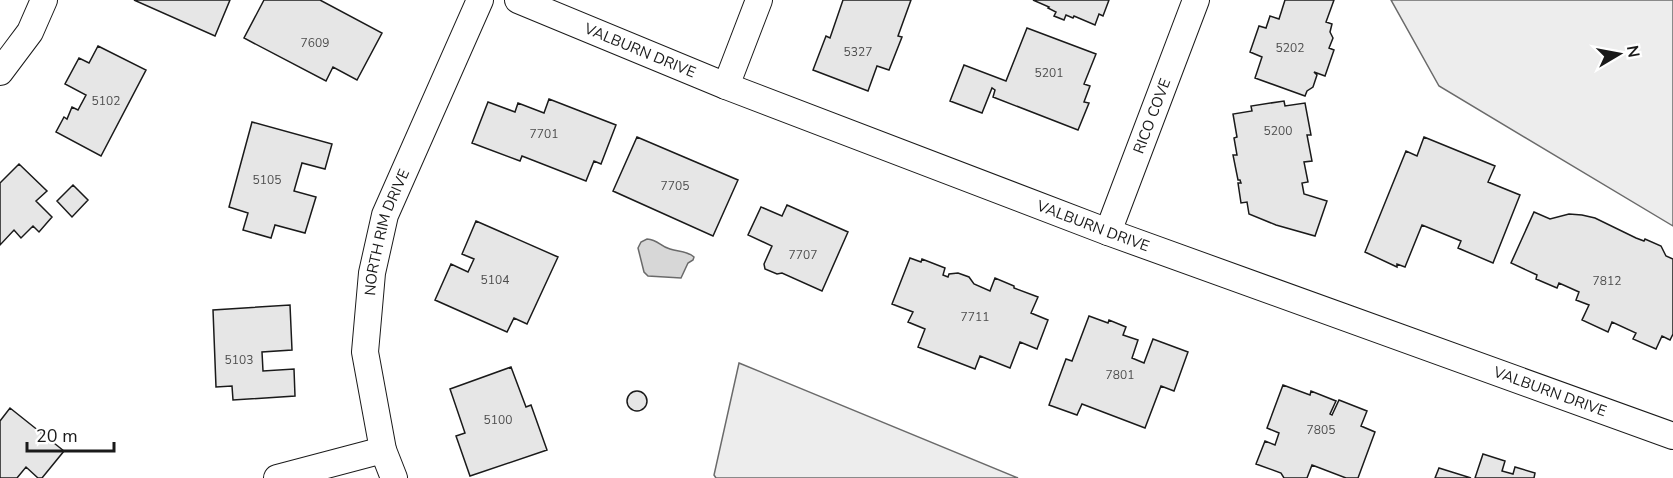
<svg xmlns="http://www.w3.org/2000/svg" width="1673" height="478" font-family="'Nunito Sans',sans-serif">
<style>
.built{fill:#ededed;stroke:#6a6a6a;stroke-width:1.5}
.water{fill:#d7d7d7;stroke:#6a6a6a;stroke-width:1.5}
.building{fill:#e6e6e6;stroke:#1a1a1a;stroke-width:1.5}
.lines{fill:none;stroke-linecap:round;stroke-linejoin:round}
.minor-casing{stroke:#1a1a1a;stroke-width:28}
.minor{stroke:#fff;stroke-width:26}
.labels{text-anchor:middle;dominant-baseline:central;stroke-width:4.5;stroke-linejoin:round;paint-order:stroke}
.number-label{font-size:12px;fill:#4d4d4d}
.street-label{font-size:15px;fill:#1a1a1a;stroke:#fff}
</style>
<rect width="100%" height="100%" fill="#fff"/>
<path class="built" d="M1391,0H1673V226L1439,86Z
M739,363L1018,478H716L714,475Z"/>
<path class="water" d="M647,239C659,240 659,246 670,249C679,252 686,250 694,257L693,260L688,263L681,278L648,276L644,272L638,248L641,242Z"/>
<path class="building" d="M134,0H230L215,36Z
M264,0H320L382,33L357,80L333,67L326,81L244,38Z
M843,0H911L898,36L902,37L889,70L877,66L868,91L813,70L826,36L830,38Z
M1033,0H1109L1103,16L1099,14L1095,25L1074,16L1073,18L1066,15L1064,20L1054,16L1056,12L1048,8L1049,7Z
M1285,0H1334L1326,22L1332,24L1330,32L1333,38L1329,48L1334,50L1325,76L1314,72L1317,75L1313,87L1307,91L1305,96L1255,78L1262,57L1250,52L1259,26L1266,28L1270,16L1279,19Z
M1027,28L1096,54L1084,84L1090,86L1084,102L1089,103L1078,130L993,97L995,90L992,88L982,113L950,101L964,65L1006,81Z
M98,46L146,70L101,156L56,132L64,117L67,119L72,107L78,110L86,95L65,84L79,58L89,63Z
M549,99L616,125L601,164L594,161L586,181L522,156L520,161L472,143L488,102L515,112L518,103L544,113Z
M1284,101L1285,106L1305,103L1311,135H1307L1312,161L1304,162L1308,182L1302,183L1304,194L1327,201L1315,236L1276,225L1249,214L1247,202L1241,203L1238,183H1241L1240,180H1238L1233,155H1237L1234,138L1237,137L1233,114L1252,111L1251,106Z
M252,122L332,144L325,169L302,163L294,191L316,197L305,233L275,225L271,238L243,230L248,213L229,207Z
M637,137L738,180L713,236L613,191Z
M1424,137L1495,166L1488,182L1520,195L1493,263L1458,248L1461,241L1422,225L1405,267L1397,264V267L1365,252L1406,151L1417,156Z
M19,164L47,191L36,201L52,217L39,232L33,226L21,238L14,230L0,245V183Z
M73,185L88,200L72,217L57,201Z
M787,205L848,232L822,291L782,273L777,274L765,269L764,264L772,246L748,235L761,207L782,216Z
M1534,212L1550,219L1569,214L1582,215L1595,218L1636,238L1644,241L1645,239L1661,246L1666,256L1673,259V334L1670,340L1662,336L1656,349L1633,339L1636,333L1612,322L1608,332L1582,320L1589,305L1576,300L1579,292L1559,283L1557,288L1536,279L1537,275L1511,263Z
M476,221L558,257L527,324L514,318L507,332L435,300L451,264L468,272L474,259L462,254Z
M910,258L921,262L922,259L945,268L943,275L948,277L949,274L958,273L969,277L974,284L990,291L995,278L1014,286V288L1038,297L1031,313L1048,320L1037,349L1020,342L1010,368L980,356L975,369L918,347L925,329L908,322L913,312L892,304Z
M290,305L292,350L262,352L263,371L294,369L295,396L233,400L232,386L216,387L213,310Z
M1089,316L1108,323L1109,320L1126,327L1123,335L1138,340L1132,358L1144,363L1153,339L1188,352L1174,391L1161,386L1145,428L1082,404L1077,415L1049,405L1066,359L1072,361Z
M511,367L526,407L531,405L547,450L470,476L456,436L465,433L450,389Z
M1283,385L1310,395L1311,391L1336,401L1330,414L1332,415L1339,400L1367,411L1361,426L1375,432L1358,478H1346L1312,465L1307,478H1284L1281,473L1256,464L1265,441L1275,445L1279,433L1267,428Z
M627 401a10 10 0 1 1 20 0a10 10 0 1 1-20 0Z
M10,408L64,451L42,478H38L26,467L17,478H0V421Z
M1483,454L1505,461L1502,471L1513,474L1515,467L1535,473L1534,478H1475Z
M1439,468L1471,478H1435Z"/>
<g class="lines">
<defs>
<g id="minor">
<path id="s1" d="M518,0L726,86L1108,232L1673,436"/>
<path d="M0,72L30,32L44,0"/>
<path d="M726,86L759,0"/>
<path id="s2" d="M1108,232L1196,0"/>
<path d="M277,478L383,450"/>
<path id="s3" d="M394,478L383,450L365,352L372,273L385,215L480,0"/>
</g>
</defs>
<use href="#minor" class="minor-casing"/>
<use href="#minor" class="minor"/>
</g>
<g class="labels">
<g class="number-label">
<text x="315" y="43">7609</text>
<text x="1290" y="48">5202</text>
<text x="858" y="52">5327</text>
<text x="1049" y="73">5201</text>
<text x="106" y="101">5102</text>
<text x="1278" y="131">5200</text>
<text x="544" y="134">7701</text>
<text x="267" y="180">5105</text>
<text x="675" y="186">7705</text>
<text x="803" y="255">7707</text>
<text x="495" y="280">5104</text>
<text x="1607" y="281">7812</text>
<text x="975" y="317">7711</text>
<text x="239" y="360">5103</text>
<text x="1120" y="375">7801</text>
<text x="498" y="420">5100</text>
<text x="1321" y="430">7805</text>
</g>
<g class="street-label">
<text stroke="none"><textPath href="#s1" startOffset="132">VALBURN DRIVE</textPath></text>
<text stroke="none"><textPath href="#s2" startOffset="124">RICO COVE</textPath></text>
<text stroke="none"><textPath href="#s1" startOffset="618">VALBURN DRIVE</textPath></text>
<text stroke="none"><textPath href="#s3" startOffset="252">NORTH RIM DRIVE</textPath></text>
<text stroke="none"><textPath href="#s1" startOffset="1104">VALBURN DRIVE</textPath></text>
</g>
</g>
<g transform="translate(1619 54) rotate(80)" stroke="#ffffff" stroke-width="4.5" paint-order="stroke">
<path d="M0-4.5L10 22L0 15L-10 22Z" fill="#1a1a1a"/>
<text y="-9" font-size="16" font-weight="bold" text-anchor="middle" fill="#1a1a1a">N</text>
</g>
<path d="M27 442v9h87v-9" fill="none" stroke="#1a1a1a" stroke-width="3"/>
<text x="36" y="442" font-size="18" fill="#1a1a1a" stroke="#ffffff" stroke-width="4.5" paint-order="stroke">20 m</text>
</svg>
